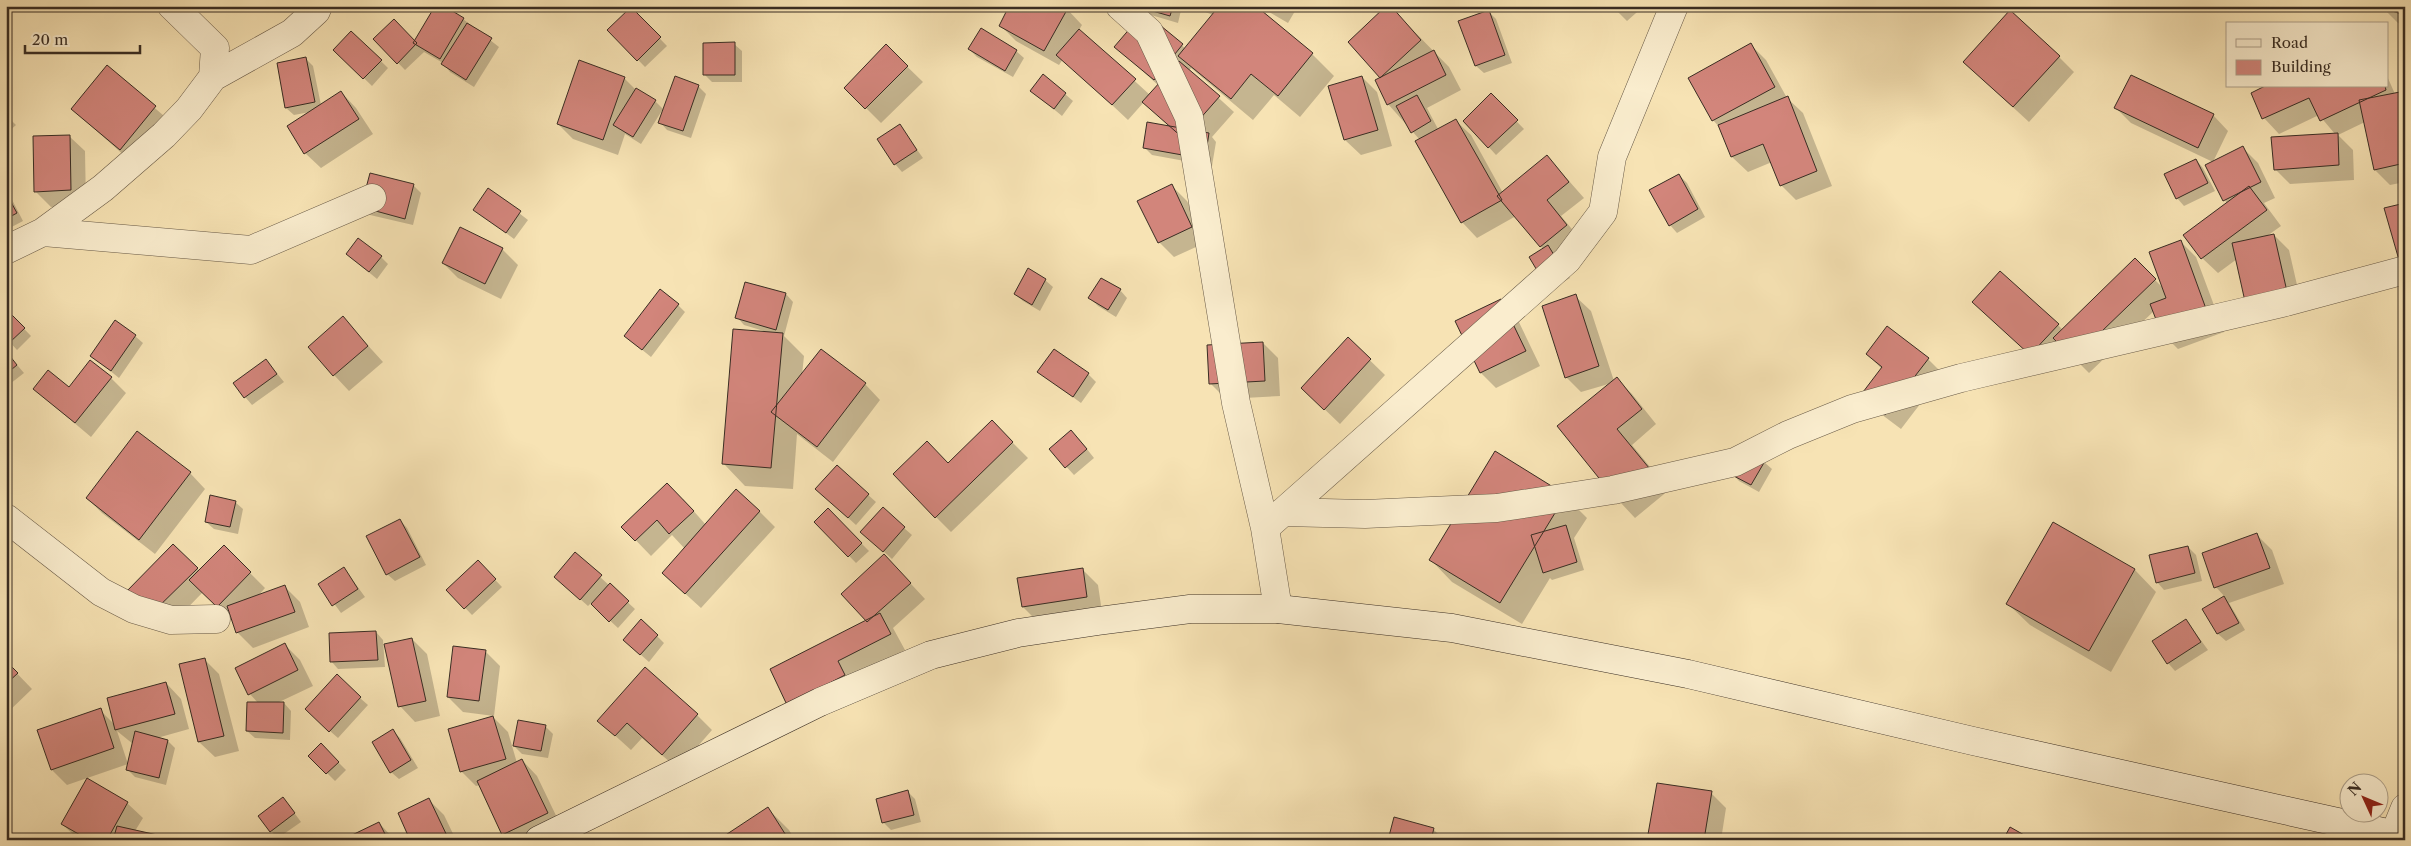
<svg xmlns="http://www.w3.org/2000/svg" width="2411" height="846" font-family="'Libre Caslon Text',serif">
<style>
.shadow{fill:#0003}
.building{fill:#d2857b;stroke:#392d23}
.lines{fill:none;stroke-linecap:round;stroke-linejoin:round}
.street-casing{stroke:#685a47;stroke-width:29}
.secondary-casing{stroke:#392d23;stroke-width:29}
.street{stroke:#faedce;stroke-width:28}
.secondary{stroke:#faedce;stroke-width:28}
</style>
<rect width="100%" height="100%" fill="#f7e3b4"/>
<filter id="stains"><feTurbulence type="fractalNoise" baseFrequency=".004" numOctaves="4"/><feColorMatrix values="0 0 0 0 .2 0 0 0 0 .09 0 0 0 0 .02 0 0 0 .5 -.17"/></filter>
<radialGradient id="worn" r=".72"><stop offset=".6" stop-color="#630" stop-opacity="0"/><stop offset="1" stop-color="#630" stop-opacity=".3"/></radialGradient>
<path class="shadow" d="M691,6H718L697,12Z
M819,6H832L826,12Z
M1143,6H1182L1178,23L1151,15Z
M1190,6H1254L1312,54L1334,76L1300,117L1274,95L1253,120L1191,68L1189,71L1234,112L1212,137L1216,142L1212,166L1152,155L1144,147L1171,128L1144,102L1128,120L1063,59L1059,65L1016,41L1000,25L1067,9L1082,25L1079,30L1150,95L1159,86L1116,47L1144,14L1186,49L1213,15Z
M1259,6H1298L1288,23Z
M1612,6H1644L1627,21Z
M1812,6H1824L1818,12Z
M2250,6H2264L2256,12Z
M2405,6V25L2398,23L2383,8Z
M631,9L667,46L645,67L609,30Z
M1488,11L1496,19L1512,63L1484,73L1476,66Z
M463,19L499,47L474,87L450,72L443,63L424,52L405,70L375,39L415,42Z
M1404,21L1449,67L1461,90L1427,108L1438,129L1455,120L1471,135L1503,193L1547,156L1584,198L1561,216L1581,240L1559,259L1570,278L1552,289L1543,249L1516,216L1477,238L1462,222L1420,140L1388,104L1382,78L1350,42Z
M351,32L388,68L372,86L335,50Z
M734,44L742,51V82H712L705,75Z
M1751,45L1766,60L1787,98L1803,113L1832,186L1796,200L1781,185L1772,162L1748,172L1732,157L1720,128L1713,120Z
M886,46L923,82L881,123L846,88Z
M969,49L1016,51L1024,58L1013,77L977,57Z
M2059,57L2074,72L2029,122L1980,77Z
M305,58L313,66L321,105L341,92L356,108L373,134L321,168L305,153L310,112L294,115L286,108Z
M107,67L171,122L135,165L72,109Z
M2387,76L2395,94L2405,92V182L2390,185L2375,170L2365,122L2338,135L2353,150L2354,180L2290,184L2275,169L2335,134L2319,115L2279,134L2264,118L2252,93L2268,86H2387Z
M1362,77L1377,92L1392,146L1361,155L1345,140Z
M624,78L636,90L655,101L663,109L641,144L625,134L618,155L573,139L558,124Z
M698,86L706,94L691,138L667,130L660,122Z
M1032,91L1065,94L1073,101L1062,116Z
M1491,95L1524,129L1496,155L1465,121Z
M2116,108L2213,115L2228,131L2213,162L2131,123Z
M6,115L16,125L6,134Z
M900,126L923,158L902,172L895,164Z
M69,136L85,151L86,205L51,207L35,191Z
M2243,148L2258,163L2275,198L2264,203L2281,226L2267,236L2274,235L2289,250L2303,311L2237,259L2218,273L2202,258L2227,204L2207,165Z
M2196,160L2203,168L2215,191L2184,206L2177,198Z
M1679,175L1687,183L1705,217L1677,233L1670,225Z
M413,185L421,193L413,225L370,215L362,207Z
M1172,186L1187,201L1207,242L1174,257L1159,242Z
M6,188L23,221L6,230Z
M489,190L528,220L514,239L475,209Z
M460,229L502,249L518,265L501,299L458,278L443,263Z
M2181,242L2196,257L2224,332L2178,349L2163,334L2154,311L2089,373L2065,349L2046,369L1989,317L2058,325L2063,330L2135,260L2164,289Z
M347,254L381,257L388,264L377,279Z
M1045,280L1053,287L1040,311L1023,301L1015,294Z
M746,283L786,294L793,302L784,336L804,356L802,375L821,350L865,384L880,400L833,462L797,434L793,489L745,486L724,464L767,332L744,325L737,317Z
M1120,290L1127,298L1116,317L1098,306L1090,298Z
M1575,296L1591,311L1614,381L1617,379L1632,394L1656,424L1632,445L1669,490L1635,518L1620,502L1612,383L1581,392L1566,377Z
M678,305L685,312L651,357L625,336Z
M6,310L31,336L17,350L6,338Z
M1516,316L1540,366L1496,388L1481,373L1457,322Z
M343,318L383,362L349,391L334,375Z
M135,336L143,343L119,378L92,356Z
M1348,339L1385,375L1340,424L1318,403Z
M1263,343L1278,358L1280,396L1226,399L1211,384Z
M6,352L24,373L6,387Z
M1867,354L1928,359L1943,374L1901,429L1877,411L1882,369Z
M266,360L284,382L252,405L234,384Z
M1039,372L1088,374L1096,382L1081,403Z
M2405,377V386L2401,379Z
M111,378L126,393L91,437L34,389H69Z
M137,433L190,473L205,489L155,554L102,513L87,498Z
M1007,437L1028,458L951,532L936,517L948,465Z
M1079,439L1094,458L1074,475L1051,450Z
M1764,462L1772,469L1759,492L1739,481L1732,473Z
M837,467L876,502L856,525L824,496Z
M1565,496L1587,518L1574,538L1584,570L1552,580L1550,578L1522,624L1452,582L1431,560Z
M683,499L706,525L759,511L775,527L701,608L679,588L685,549L672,535L651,556L623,527Z
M235,502L243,509L238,534L214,529L206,522Z
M828,510L869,551L856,563L816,522Z
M400,520L407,528L426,565L395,581L387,574Z
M2054,524L2135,570L2156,592L2111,672L2030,625L2008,604Z
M904,528L912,535L892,559L870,539Z
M2257,535L2272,550L2284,584L2229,603L2245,630L2226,641L2218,634L2204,609L2225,597L2216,587Z
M173,545L200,571L224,547L265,588L258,596L284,586L300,602L309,627L253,648L237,632L233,622L203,592L164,632L125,594Z
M2188,547L2196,555L2202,581L2164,590L2157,582Z
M575,554L635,609L618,628L591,603L588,606L563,584Z
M478,562L502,587L472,615L448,590Z
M344,568L365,597L341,613L320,584Z
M1082,569L1098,585L1102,612L1038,622L1023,607Z
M899,571L925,599L893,628L905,650L853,677L788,704L867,621Z
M2186,620L2208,650L2175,671L2168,663Z
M376,632L383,640L385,667L338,669L331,661Z
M657,636L664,643L649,662L632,647Z
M412,639L427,654L440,716L415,722L400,706Z
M284,644L300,660L313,686L277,703H284L291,711L290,740L255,738L247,731L258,703L250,694Z
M485,651L500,666L494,716L463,712L448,697Z
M204,659L219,674L239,751L215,757L199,742Z
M6,662L32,689L6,714Z
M166,683L181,699L189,729L157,738L168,741L175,748L166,785L135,777L127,769L133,744L117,731L128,764L67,785L52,770L100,710L115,725Z
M360,698L368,705L338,738L314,717Z
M697,715L712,730L678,769L642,738L631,750L599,721Z
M493,717L508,732L517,763L522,760L537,776L562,828L539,840H508L503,835L480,785L476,786L461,771Z
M545,726L553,734L548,758L522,754L514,746Z
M393,731L400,738L418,768L399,779L391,772Z
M321,745L346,770L335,781L310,756Z
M908,792L915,799L921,822L891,830L883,822Z
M1711,793L1726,808L1721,840H1649Z
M429,800L444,815L456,840H412Z
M127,803L143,818L135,831L162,837L164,840H79L62,824Z
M290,807L301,822L278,838L271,831Z
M768,809L789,830L795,840H720Z
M379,823L395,840H354Z
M1433,829L1444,840H1389Z"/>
<path class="building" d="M435,6H444L464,18L440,59L413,43Z
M1009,6H1064L1068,8L1044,51L999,26Z
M1142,6H1173L1170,16L1142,8Z
M1219,6H1256L1313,53L1278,96L1251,74L1231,99L1178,56Z
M1386,6H1391L1421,40L1380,78L1348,42Z
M2382,6H2405V15L2382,8Z
M631,7L661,37L637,61L607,30Z
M1489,10L1505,55L1475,66L1458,21Z
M2010,10L2060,56L2013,107L1963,62Z
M1144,12L1183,44L1154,80L1114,47Z
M394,19L417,43L397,64L373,39Z
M467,23L492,38L466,80L441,64Z
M981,28L1017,50L1005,71L968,49Z
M1079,29L1136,79L1112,105L1056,55Z
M351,31L382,60L363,79L333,50Z
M735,42V75H703V43Z
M1751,43L1775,87L1712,121L1688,78Z
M886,44L908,66L865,109L844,88Z
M1434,50L1446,75L1387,105L1375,80Z
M306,57L315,102L285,108L277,63Z
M579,60L625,77L603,140L557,124Z
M1179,61L1220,96L1183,138L1142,102Z
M107,65L156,106L120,150L71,109Z
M1043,74L1066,93L1054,109L1030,91Z
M2131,75L2214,114L2198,148L2114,108Z
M675,76L699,85L683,131L658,123Z
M1362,76L1378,130L1344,140L1328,86Z
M2265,86H2385L2386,90L2320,121L2309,98L2262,119L2251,93Z
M636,88L656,100L633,137L613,125Z
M341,91L359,119L304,154L287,126Z
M2405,91V163L2374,170L2359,100Z
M1491,93L1518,120L1488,148L1463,121Z
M1417,95L1431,121L1411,133L1396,106Z
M1788,96L1817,171L1780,186L1763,144L1731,157L1718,125Z
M1456,119L1502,200L1461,223L1415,141Z
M1147,122L1209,133L1205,159L1143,148Z
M900,124L917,150L894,165L877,139Z
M2338,133L2339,165L2274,170L2271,137Z
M70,135L71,190L34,192L33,136Z
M2243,146L2261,182L2223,201L2205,165Z
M1547,155L1569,182L1547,200L1567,225L1540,247L1497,196Z
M2196,159L2208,183L2176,199L2164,174Z
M370,173L414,184L405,219L361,207Z
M1679,174L1698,209L1669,226L1649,190Z
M1172,184L1192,227L1158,243L1137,201Z
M2249,186L2267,210L2201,259L2183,235Z
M488,188L521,211L506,233L473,210Z
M6,193L17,213L6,219Z
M2405,203V258L2399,260L2384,208Z
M460,227L503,248L485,284L442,263Z
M2274,234L2288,296L2246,306L2232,243Z
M358,238L382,256L369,272L346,254Z
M2181,240L2209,317L2162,335L2150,304L2166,298L2149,252Z
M1548,245L1563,270L1544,282L1529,257Z
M2135,258L2156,279L2073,359L2053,338Z
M1028,268L1046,279L1032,305L1014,294Z
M2000,271L2059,324L2030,355L1972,302Z
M1101,278L1121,289L1108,310L1088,298Z
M745,282L786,293L776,330L735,318Z
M660,289L679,304L642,350L624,336Z
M1576,294L1599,366L1565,378L1542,306Z
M1501,299L1526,351L1480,373L1455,321Z
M6,309L25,328L9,343L6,340Z
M343,316L368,346L333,376L308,347Z
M115,320L136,335L111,371L90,356Z
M1887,326L1929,358L1885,415L1860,396L1882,367L1866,354Z
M733,329L783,333L771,468L722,464Z
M1348,337L1371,359L1324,410L1301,388Z
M1263,342L1265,381L1209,384L1207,345Z
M821,349L866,383L817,447L771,412Z
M1054,349L1089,373L1073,397L1037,372Z
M6,351L17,365L6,374Z
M266,359L277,374L244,398L233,383Z
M90,360L112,377L75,423L33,389L48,370L69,387Z
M1617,377L1642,409L1617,429L1654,474L1619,503L1557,426Z
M992,420L1013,442L935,518L893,474L927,441L948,463Z
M1071,430L1087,449L1065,468L1049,449Z
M137,431L191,472L139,540L86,498Z
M1495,451L1566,495L1500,603L1429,560Z
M1765,461L1751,485L1730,474Z
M837,465L869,494L848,518L815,489Z
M667,483L694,511L669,534L657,520L635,541L621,527Z
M736,489L760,511L685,594L662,573Z
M210,495L236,501L230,527L205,522Z
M883,507L905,527L883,552L860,532Z
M828,508L862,543L848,557L814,522Z
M400,519L420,557L386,575L366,536Z
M2053,522L2135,569L2089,651L2006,604Z
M1566,525L1577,562L1543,573L1531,535Z
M2257,533L2270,568L2214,588L2202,553Z
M173,544L198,568L147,618L124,594Z
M224,545L251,572L217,607L189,580Z
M2188,546L2195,573L2156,583L2149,555Z
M575,552L602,575L580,600L554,577Z
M884,554L911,583L867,622L841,594Z
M478,560L496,579L464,609L446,590Z
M344,567L358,589L332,606L318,584Z
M1083,568L1087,597L1022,607L1017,578Z
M610,583L629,601L609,622L591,604Z
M285,585L295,612L236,633L227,606Z
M2224,596L2239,623L2217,634L2202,609Z
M880,613L891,634L838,661L845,675L787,705L770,669Z
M641,619L658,635L640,655L623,640Z
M2186,619L2201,642L2167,664L2152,641Z
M376,631L378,660L330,662L329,633Z
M412,638L426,701L398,707L384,644Z
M285,643L298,670L248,695L235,668Z
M453,646L486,650L479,701L447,697Z
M205,658L224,736L198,742L179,664Z
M6,661L18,673L6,684Z
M645,667L698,714L662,755L627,723L615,736L597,721Z
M337,674L361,697L329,732L305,709Z
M166,682L175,714L115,730L107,698Z
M247,702H284L283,733L246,731Z
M101,708L114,748L51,770L37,730Z
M493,716L506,759L460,772L448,729Z
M518,720L546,725L541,751L513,746Z
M393,729L411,760L390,773L372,742Z
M135,731L168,740L159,778L126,770Z
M321,743L339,762L326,774L308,756Z
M522,759L548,813L502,835L477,781Z
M87,778L128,802L107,840H89L61,824Z
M1657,783L1712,791L1704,840H1647Z
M908,790L914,815L882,823L876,799Z
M283,797L295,813L270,832L258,816Z
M429,798L449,840H410L398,813Z
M768,807L789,840H718Z
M1394,817L1434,828L1431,840H1388Z
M379,822L388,840H352L350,836Z
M117,826L162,836L161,840H113Z
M2010,827L2033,840H2003Z"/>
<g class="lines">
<defs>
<path id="street" d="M172,6L215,48L213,77
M1120,6L1149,32L1189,117L1236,403L1265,528L1567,260L1603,212L1612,157L1674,6
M43,232L251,250L372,198
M6,250L43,232L103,188L164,135L189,109L213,77L292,33L316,11L318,6
M1283,512L1365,514L1497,508L1613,490L1735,462L1788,435L1852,409L1961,378L2286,302L2405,270
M6,518L101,592L134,609L171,620L216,619
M1265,528L1278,609
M2394,835L2405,808"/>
<path id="secondary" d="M539,840L820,702L931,655L1018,633L1098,621L1190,609H1278L1452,628L1688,674L1973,741L2405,837"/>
</defs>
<use href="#street" class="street-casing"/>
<use href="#secondary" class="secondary-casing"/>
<use href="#street" class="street"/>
<use href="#secondary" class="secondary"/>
</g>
<rect width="2411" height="846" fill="none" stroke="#f7e3b4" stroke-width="25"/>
<rect x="8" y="8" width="2396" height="831" fill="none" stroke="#392d23" stroke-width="2.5"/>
<rect x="12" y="12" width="2386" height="821" fill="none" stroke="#392d23"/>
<rect x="2226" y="22" width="162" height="65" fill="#faedce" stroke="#ada08a"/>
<rect x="2236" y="39" width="25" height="8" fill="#faedce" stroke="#ada08a"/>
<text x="2271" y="48" font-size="15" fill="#392d23">Road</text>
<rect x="2236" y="60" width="25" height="15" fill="#d2857b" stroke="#ada08a"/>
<text x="2271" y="72" font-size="15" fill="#392d23">Building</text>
<g transform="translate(2364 798) rotate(314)"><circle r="24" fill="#faedce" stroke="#ada08a"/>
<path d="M0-4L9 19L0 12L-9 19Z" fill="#8f2418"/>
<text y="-8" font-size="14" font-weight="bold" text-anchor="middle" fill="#392d23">N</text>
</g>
<path d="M25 45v8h115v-8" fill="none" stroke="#392d23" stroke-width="2.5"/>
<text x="32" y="45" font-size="15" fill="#392d23" stroke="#faedce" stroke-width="4" paint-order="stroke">20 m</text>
<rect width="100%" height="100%" filter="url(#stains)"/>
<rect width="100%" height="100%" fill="url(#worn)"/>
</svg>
